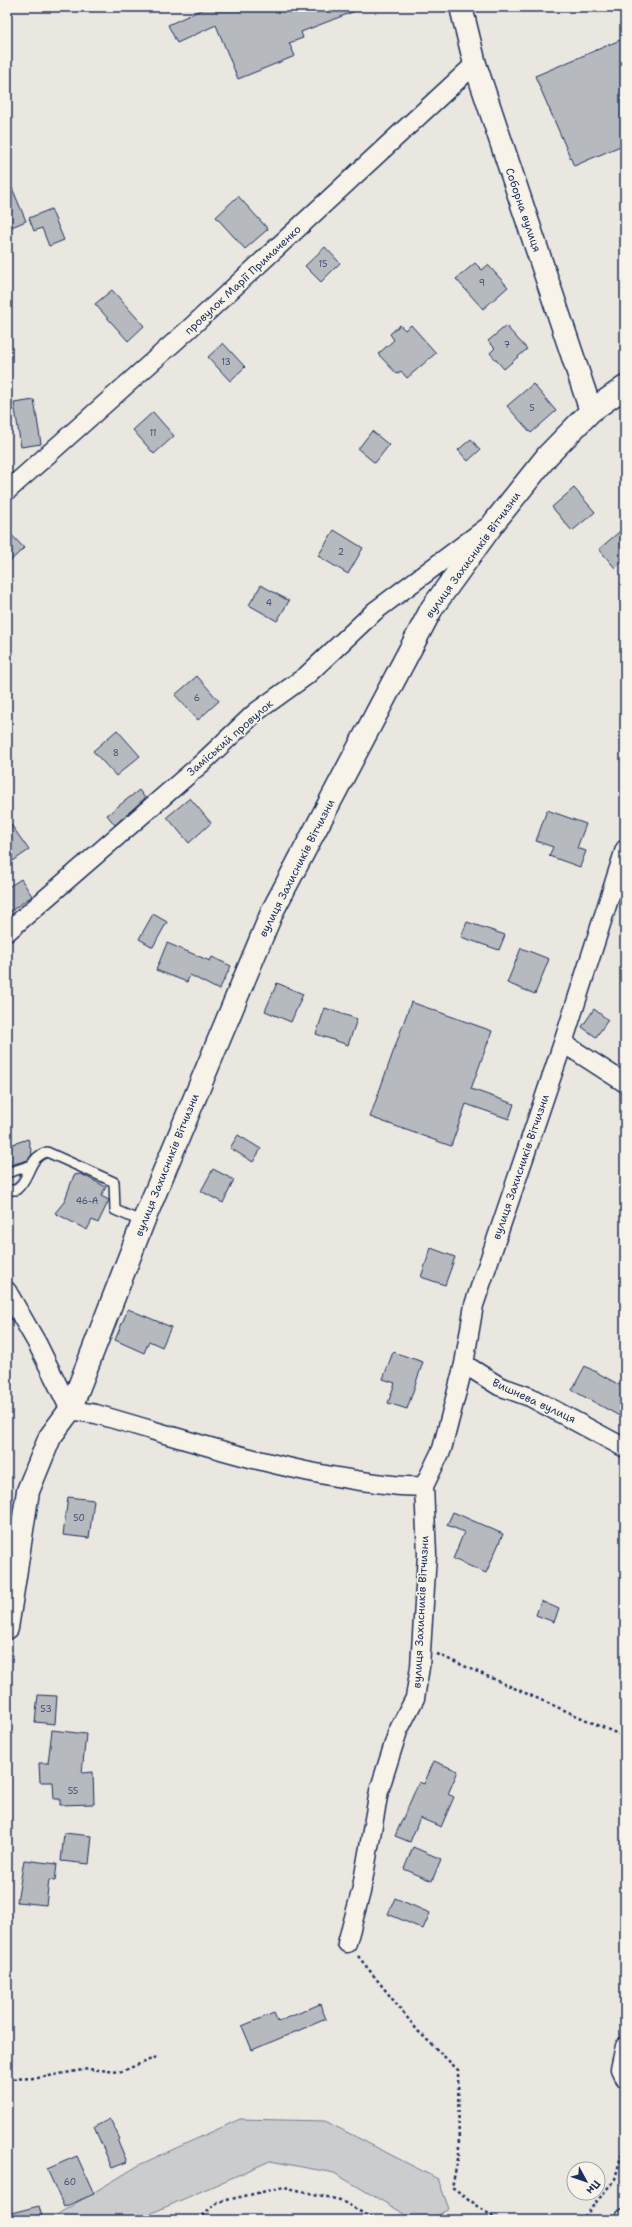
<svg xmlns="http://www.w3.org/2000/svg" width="632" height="2227" font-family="'Shantell Sans',sans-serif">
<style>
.green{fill:#cbcccd;stroke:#737e96}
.building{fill:#b6babf;stroke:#1b2f5e}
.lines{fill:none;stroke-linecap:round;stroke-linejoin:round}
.service-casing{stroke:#1b2f5e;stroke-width:12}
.minor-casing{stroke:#1b2f5e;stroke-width:21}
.tertiary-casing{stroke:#1b2f5e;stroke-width:25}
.path{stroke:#1b2f5e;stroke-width:2.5;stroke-dasharray:3 3;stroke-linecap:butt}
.service{stroke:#f7f3e8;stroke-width:9}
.minor{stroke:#f7f3e8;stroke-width:18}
.tertiary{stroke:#f7f3e8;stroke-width:22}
.labels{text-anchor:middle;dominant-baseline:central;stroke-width:3.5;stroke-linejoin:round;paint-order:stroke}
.number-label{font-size:9px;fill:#425276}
.street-label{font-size:11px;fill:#1b2f5e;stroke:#f7f3e8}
</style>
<rect width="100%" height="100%" fill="#eae7e0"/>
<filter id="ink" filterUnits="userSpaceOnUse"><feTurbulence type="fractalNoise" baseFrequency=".025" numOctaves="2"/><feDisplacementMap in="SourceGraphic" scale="8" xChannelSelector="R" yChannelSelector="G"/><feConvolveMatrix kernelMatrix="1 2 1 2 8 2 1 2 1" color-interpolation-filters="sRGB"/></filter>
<g filter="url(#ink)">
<path class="green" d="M240,2119L325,2121L438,2179L449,2209L429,2220H415L334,2173L270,2161L136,2220H55L53,2217L141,2164Z"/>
<path class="building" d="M207,7H362L363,8L301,32L303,38L289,43L295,56L238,79L216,25L177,43L168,25Z
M625,38V144L574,166L535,76Z
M7,176L26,221L7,229Z
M238,196L268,229L245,249L216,217Z
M51,209L64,240L49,246L42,228L34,231L29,218Z
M325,247L340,263L321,282L305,266Z
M475,263L482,270L488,265L508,287L483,309L456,279Z
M112,290L144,326L128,341L95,304Z
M400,325L405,330L411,325L436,353L407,378L401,371L397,374L378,354L394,340L390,334Z
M506,326L527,349L504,369L490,353L495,348L488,341Z
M223,343L245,367L230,381L208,357Z
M533,384L556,411L531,433L507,406Z
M34,400L41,444L21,447L14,403Z
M153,412L174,436L154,454L133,430Z
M372,431L389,445L375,463L358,449Z
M471,439L480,450L468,461L458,450Z
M574,488L595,512L572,531L552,507Z
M625,527V559L615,568L599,549Z
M7,530L24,548L7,564Z
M334,530L363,548L348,574L318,556Z
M261,585L289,601L277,621L249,605Z
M197,676L219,701L198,720L175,695Z
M117,730L140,756L116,776L93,751Z
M139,790L145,798L115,825L107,815Z
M190,798L211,823L189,843L167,817Z
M547,810L586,824L577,848L586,851L580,867L549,856L553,847L536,841Z
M7,819L29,850L13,861L7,852Z
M21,879L32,896L7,914V888Z
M153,914L167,922L153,947L139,939Z
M467,922L505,935L499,950L461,937Z
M167,943L210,961L212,957L231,966L219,990L190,975L187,982L156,970Z
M521,948L549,959L535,994L507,983Z
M277,983L303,994L291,1022L265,1011Z
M411,1002L492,1031L471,1089L514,1104L509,1119L466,1104L451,1146L370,1117Z
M325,1008L357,1019L348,1045L316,1034Z
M594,1009L608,1020L596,1037L582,1027Z
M238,1135L261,1149L253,1162L230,1148Z
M28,1139L32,1154L28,1160L7,1166V1146Z
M213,1169L234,1180L223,1203L201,1191Z
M81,1174L106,1187L101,1196L109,1200L98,1223L92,1220L87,1230L55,1213L64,1202L74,1175Z
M431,1248L455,1257L445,1285L421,1277Z
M128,1309L171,1327L162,1347L149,1341L144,1353L115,1340Z
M393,1352L423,1362L407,1409L388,1403L395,1383L383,1379Z
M585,1366L625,1388V1419L572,1390Z
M68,1497L94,1500L89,1538L63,1535Z
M453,1512L503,1534L486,1573L453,1559L464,1532L447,1525Z
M541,1601L559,1609L554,1622L536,1615Z
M38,1695L57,1696L55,1724L35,1722Z
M52,1730L86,1734L82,1773L93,1772L94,1804L60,1805V1799H54L53,1782H40L39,1763H48Z
M434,1761L458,1771L448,1794L454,1797L441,1827L420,1818L410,1842L395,1836L419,1782L424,1784Z
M64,1833L92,1836L89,1864L61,1861Z
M413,1847L441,1859L432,1881L404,1869Z
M24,1860L57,1864L55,1881L49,1880L46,1905L17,1902Z
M395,1898L430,1913L423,1929L388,1914Z
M320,2004L326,2019L252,2050L242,2026L274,2013L278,2022Z
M110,2119L120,2139L118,2141L127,2162L112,2168L94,2127Z
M77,2156L94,2194L64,2207L47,2169Z
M39,2206L43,2220H7V2214Z"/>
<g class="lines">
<defs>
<path id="service" d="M7,1173L29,1166
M7,1190H16C32,1177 27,1158 47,1152L114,1182L115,1210L143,1222"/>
<path id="minor" d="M7,491L189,329L475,64
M7,932L202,763L256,712L306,676L375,611L486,528
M563,1043L625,1083
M7,1291L37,1343L70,1410L96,1414C181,1438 267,1467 355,1480C378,1483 401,1488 424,1486L442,1449L464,1364L474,1305L563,1043L625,849
M464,1364L499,1386L530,1397L625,1448
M347,1943L361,1892L379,1791L398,1731L415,1698L420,1667L427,1555L424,1486
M625,2046L620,2069L625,2079
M624,2220L625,2218"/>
<path id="tertiary" d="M461,7L475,64L591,411
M7,1628L28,1491L50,1437L70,1410L143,1222L273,910L432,608L496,520L548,455L591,411L625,387"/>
</defs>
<use href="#service" class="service-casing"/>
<use href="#minor" class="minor-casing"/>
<use href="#tertiary" class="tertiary-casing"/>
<path class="path" d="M437,1654L625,1737
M358,1956L418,2031L458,2070L459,2154L452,2187L497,2220
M7,2079L37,2078L88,2069L120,2072L159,2056
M198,2220L218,2202L284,2187L340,2200L375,2220
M579,2220L585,2216L615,2179L625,2141"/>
<use href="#service" class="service"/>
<use href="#minor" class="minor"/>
<use href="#tertiary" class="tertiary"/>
</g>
</g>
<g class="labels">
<g class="number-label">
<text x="323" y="264">15</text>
<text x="482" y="283">9</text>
<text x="507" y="345">7</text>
<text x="226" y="362">13</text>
<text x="532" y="408">5</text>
<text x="153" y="433">11</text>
<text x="341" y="552">2</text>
<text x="269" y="603">4</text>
<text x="197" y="698">6</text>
<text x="116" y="753">8</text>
<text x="87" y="1201">46-А</text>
<text x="79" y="1518">50</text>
<text x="46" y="1709">53</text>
<text x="73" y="1791">55</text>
<text x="70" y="2182">60</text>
</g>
<g class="street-label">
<text transform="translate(523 210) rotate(71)">Соборна вулиця</text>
<text transform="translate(243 280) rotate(-43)">провулок Марії Примаченко</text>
<text transform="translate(473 555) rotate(-54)">вулиця Захисників Вітчизни</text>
<text transform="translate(230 738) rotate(-41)">Заміський провулок</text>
<text transform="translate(297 868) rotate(-63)">вулиця Захисників Вітчизни</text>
<text transform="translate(167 1165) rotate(-68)">вулиця Захисників Вітчизни</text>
<text transform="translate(521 1167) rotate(-71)">вулиця Захисників Вітчизни</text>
<text transform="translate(534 1401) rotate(25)">Вишнева вулиця</text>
<text transform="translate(421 1612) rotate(-87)">вулиця Захисників Вітчизни</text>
</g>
</g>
<rect width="632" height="2227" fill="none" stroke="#f7f3e8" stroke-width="24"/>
<rect x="12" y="12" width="608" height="2203" fill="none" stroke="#1b2f5e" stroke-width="1.5" filter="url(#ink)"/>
<g transform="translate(586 2181) rotate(130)"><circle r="19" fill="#f7f3e8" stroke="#9fa5b1"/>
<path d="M0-3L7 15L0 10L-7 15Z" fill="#1b2f5e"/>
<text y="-6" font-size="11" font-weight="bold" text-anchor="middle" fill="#1b2f5e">Пн</text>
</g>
</svg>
